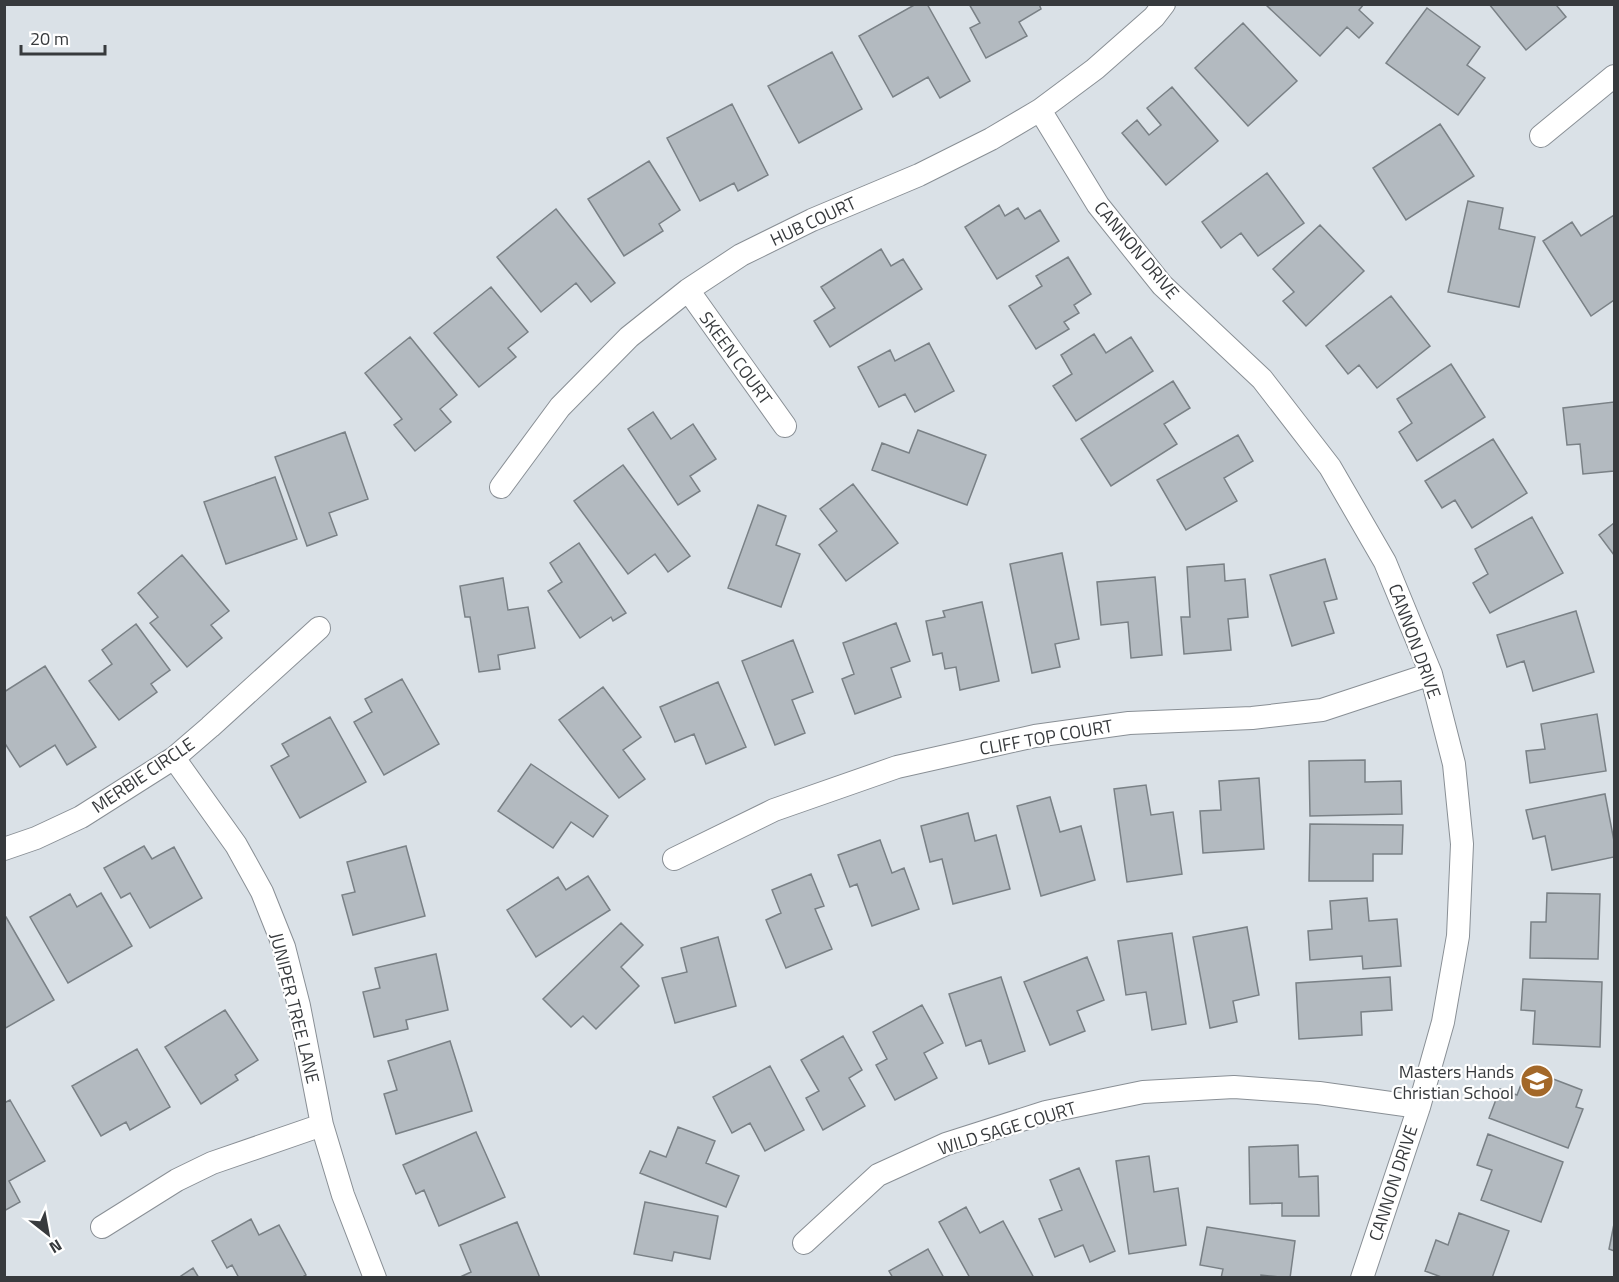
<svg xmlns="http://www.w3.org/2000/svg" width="1619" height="1282" font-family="'Titillium Web',sans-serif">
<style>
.building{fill:#b3bac0;stroke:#7a8186;stroke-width:1.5}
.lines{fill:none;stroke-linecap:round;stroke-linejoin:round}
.minor-casing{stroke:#898f95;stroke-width:24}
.minor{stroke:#fff;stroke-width:22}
.labels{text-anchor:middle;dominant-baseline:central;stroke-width:4.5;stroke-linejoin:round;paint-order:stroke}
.street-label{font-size:18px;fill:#373a3d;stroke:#fff}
.poi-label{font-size:18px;fill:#373a3d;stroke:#fff;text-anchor:end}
</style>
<rect width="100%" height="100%" fill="#dae1e7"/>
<path class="building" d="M916,4H927L970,81L940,98L928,77L893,97L859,36Z
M969,4H1039L1041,9L1019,22L1027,36L986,58L970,28L980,23Z
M1265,4H1364L1359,10L1373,23L1359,38L1347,27L1320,56Z
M1489,4H1560L1557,6L1566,17L1526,50Z
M1427,8L1480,47L1467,65L1485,78L1458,115L1386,63Z
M1243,23L1297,81L1248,126L1195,68Z
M832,52L862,109L799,143L768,86Z
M1172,87L1218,141L1166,185L1122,133L1137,120L1149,135L1161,125L1147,108Z
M732,104L768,175L738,191L734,183L700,201L667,138Z
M1440,124L1474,176L1406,220L1373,168Z
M649,161L680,210L659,224L663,231L624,256L588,199Z
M1267,173L1304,223L1258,256L1241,233L1221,248L1202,222Z
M1468,201L1503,208L1499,229L1535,237L1519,307L1448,292Z
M999,205L1005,216L1018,208L1025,219L1040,210L1059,241L997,279L965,227Z
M556,209L615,283L591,302L576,283L541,312L497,257Z
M1614,215V300L1591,316L1543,241L1572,222L1581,236Z
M1320,225L1364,271L1306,326L1283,301L1294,292L1273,269Z
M881,249L891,266L903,259L922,289L830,347L814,321L835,308L821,287Z
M1068,257L1091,294L1074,305L1079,313L1064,322L1069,329L1036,349L1009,306L1042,286L1036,276Z
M491,287L528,332L508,348L516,357L479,387L434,333Z
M1391,296L1430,346L1377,388L1359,365L1348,374L1326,346Z
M1094,334L1106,353L1131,337L1153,371L1076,421L1053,386L1072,374L1061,355Z
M410,337L457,395L440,409L451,422L415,451L394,425L402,419L365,373Z
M929,343L954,391L915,412L905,394L879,407L858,367L890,350L895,361Z
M1451,364L1485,417L1417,461L1399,432L1412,423L1397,399Z
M1173,381L1190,408L1164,424L1177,444L1111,486L1081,439Z
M1614,402V471L1583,474L1580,444L1567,445L1563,408Z
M653,412L671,439L693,424L716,459L690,476L700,491L678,505L628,429Z
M918,430L986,455L967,505L872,470L882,443L909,453Z
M345,432L368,499L329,513L337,535L307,546L275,457Z
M1238,435L1253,461L1224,478L1237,501L1186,530L1157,480Z
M1493,439L1527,493L1472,528L1455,500L1442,508L1425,481Z
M623,465L690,556L668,572L655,554L628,574L574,501Z
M275,477L297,539L226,564L204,502Z
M853,484L898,543L846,581L819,545L837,531L820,509Z
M758,505L786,516L776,545L800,554L781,607L728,588Z
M1532,517L1563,573L1490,613L1473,583L1488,574L1475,549Z
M1614,523V555L1599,535Z
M579,543L626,613L613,621L611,617L580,638L548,591L562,582L550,563Z
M1062,553L1079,639L1055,644L1060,667L1032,673L1010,564Z
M182,555L229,611L211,625L222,638L187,667L150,623L158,617L138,593Z
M1325,559L1337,599L1324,602L1334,633L1292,646L1270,575Z
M1224,564L1225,581L1245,579L1248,617L1228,619L1231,650L1184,654L1181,617H1190L1187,567Z
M1155,577L1162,655L1131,658L1128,622L1101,625L1097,582Z
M503,578L508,610L528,607L535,648L498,655L500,669L479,672L470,617H465L460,586Z
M982,602L999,681L960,690L956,667L945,669L942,653L933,655L926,621L945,617L943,611Z
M1576,611L1594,672L1533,691L1524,661L1507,667L1497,635Z
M896,623L910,661L891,668L901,697L855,714L842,679L854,674L843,643Z
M136,624L170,670L151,684L157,692L119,720L89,681L112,664L102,650Z
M793,640L813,692L792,700L805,733L775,745L742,661Z
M45,666L96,747L67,765L55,745L20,767L4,742V692Z
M402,679L439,744L384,775L354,722L372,712L365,699Z
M718,682L746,747L706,764L694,734L675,742L660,707Z
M603,687L641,737L623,750L645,779L619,798L559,720Z
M1597,714L1606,771L1530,783L1526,751L1545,749L1541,724Z
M330,717L366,782L300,818L271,766L289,756L282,744Z
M1365,760V782L1401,781L1402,814L1310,816L1309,761Z
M531,764L608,816L593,837L571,822L553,848L498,811Z
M1259,778L1264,849L1203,853L1200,811L1221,810L1219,781Z
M1146,785L1151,815L1173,812L1182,874L1127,882L1114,789Z
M1605,794L1614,841V857L1552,870L1545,836L1533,839L1526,810Z
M1050,797L1060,832L1081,826L1095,880L1041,896L1017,806Z
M968,813L975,841L996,835L1010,889L953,904L942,859L930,862L921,826Z
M1310,824L1403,825L1402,854H1373V881H1309Z
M880,840L892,873L904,868L919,909L872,926L857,884L850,887L838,855Z
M144,846L152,859L174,847L202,898L150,928L130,893L121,898L104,868Z
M406,846L425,916L353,935L342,895L355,892L347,862Z
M811,874L824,906L815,909L832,949L786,968L766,920L781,913L772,890Z
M588,876L610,910L536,957L507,910L558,877L566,890Z
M101,893L132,946L68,983L30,917L70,894L77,907Z
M1547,893L1600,894L1598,959L1530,958L1531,922H1546Z
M1367,898L1369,921L1397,919L1401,966L1363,969L1362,956L1310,960L1308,931L1332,929L1330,901Z
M6,917L54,1000L4,1029V918Z
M621,923L643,945L621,967L639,986L596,1029L583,1016L571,1027L543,999Z
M1247,927L1259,995L1233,1001L1237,1022L1210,1028L1193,937Z
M1172,933L1186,1024L1152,1030L1146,992L1126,995L1118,941Z
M718,937L736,1006L675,1023L662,978L687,972L681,948Z
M436,954L448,1010L406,1020L408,1029L374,1037L363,992L380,988L375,968Z
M1087,957L1104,1000L1077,1011L1085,1031L1050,1045L1024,982Z
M1001,977L1025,1051L989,1064L981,1040L966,1046L949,994Z
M1390,977L1392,1010L1361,1012L1362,1035L1299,1039L1296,983Z
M1523,979L1602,982L1600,1047L1533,1044L1535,1011L1521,1010Z
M922,1005L943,1043L924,1053L937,1078L895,1100L876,1065L887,1059L873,1032Z
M225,1010L258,1060L235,1075L238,1080L201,1104L165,1047Z
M843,1036L862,1070L849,1078L865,1106L823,1130L806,1098L819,1091L801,1060Z
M450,1041L472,1111L396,1134L384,1094L397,1090L388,1061Z
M137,1049L170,1107L130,1130L126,1122L101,1136L72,1086Z
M770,1066L804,1130L765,1151L750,1123L732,1133L713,1097Z
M1527,1069L1582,1090L1576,1107L1583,1109L1568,1148L1489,1118L1500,1089L1517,1095Z
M10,1100L45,1161L9,1181L20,1202L4,1211V1103Z
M678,1127L715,1141L706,1163L739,1176L726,1207L640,1173L650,1151L666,1157Z
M476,1132L505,1197L439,1226L424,1190L416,1194L403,1165Z
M1488,1134L1563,1162L1541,1222L1481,1200L1492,1170L1477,1165Z
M1298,1145L1299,1177L1318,1176L1319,1216H1282V1203L1250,1204L1249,1147Z
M1149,1156L1154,1192L1178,1188L1186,1245L1129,1254L1116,1161Z
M1079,1168L1115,1251L1090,1262L1083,1245L1055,1257L1039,1219L1062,1210L1050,1180Z
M645,1202L718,1216L710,1259L674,1252L672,1261L634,1254Z
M966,1207L980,1233L1003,1221L1034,1278H970L939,1222Z
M1459,1213L1509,1231L1492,1278H1444L1425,1271L1436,1240L1448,1245Z
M251,1219L259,1235L279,1225L306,1275L301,1278H239L232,1265L227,1268L212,1241Z
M517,1222L540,1278H458L471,1272L460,1245Z
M1614,1224V1251L1609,1249Z
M1207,1227L1295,1241L1290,1278L1261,1275V1278H1221L1223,1269L1200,1265Z
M928,1249L944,1278H893L889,1271Z
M193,1268L199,1278H178Z"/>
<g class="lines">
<defs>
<path id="minor" d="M1040,110L1098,205L1162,285L1262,379L1330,467L1385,562L1431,674L1454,764L1462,844L1458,936L1443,1022L1419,1107L1362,1278
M1541,136L1614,76
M688,290L785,426
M501,487L560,407L629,337L688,290L741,255L812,220L919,175L991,139L1040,110L1095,69L1154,17L1164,4
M174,758L236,845L262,892L284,947L299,1006L322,1125L343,1195L375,1278
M4,849L36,838L81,817L174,758L210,727L319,628
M674,859L774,810L897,767L1035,736L1129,723L1252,718L1322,710L1431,674
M102,1227L177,1180L212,1163L322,1125
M804,1243L878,1175L946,1144L1046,1112L1143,1092L1234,1087L1319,1093L1419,1107"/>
</defs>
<use href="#minor" class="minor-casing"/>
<use href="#minor" class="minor"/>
</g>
<defs>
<symbol id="school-disc" viewBox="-11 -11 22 22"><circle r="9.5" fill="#a36829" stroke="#fff"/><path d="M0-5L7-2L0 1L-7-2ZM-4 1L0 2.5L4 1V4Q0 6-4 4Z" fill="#fff"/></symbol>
</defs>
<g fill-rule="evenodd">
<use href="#school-disc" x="1518" y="1062" width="38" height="38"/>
</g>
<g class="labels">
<g class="street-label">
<text transform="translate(813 221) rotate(-25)">HUB COURT</text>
<text transform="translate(1137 250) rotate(50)">CANNON DRIVE</text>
<text transform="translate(736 358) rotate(54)">SKEEN COURT</text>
<text transform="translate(1415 641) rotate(70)">CANNON DRIVE</text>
<text transform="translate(1046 737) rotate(-10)">CLIFF TOP COURT</text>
<text transform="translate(143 775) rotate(-34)">MERBIE CIRCLE</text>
<text transform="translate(295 1008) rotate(76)">JUNIPER TREE LANE</text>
<text transform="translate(1007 1128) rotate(-17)">WILD SAGE COURT</text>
<text transform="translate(1393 1183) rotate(-72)">CANNON DRIVE</text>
</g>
<g class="poi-label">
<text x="1514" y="1071">Masters Hands<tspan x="1514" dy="21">Christian School</tspan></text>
</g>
</g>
<rect width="1619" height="1282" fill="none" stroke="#373a3d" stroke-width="12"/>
<g transform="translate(48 1234) rotate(149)" stroke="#ffffff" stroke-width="4.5" paint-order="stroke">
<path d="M0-4.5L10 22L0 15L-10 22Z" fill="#373a3d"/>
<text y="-9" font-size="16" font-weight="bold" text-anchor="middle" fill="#373a3d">N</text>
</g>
<path d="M21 45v9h84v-9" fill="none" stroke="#373a3d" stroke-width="3"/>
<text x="30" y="45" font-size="18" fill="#373a3d" stroke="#ffffff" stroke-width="4.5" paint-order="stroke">20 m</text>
</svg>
